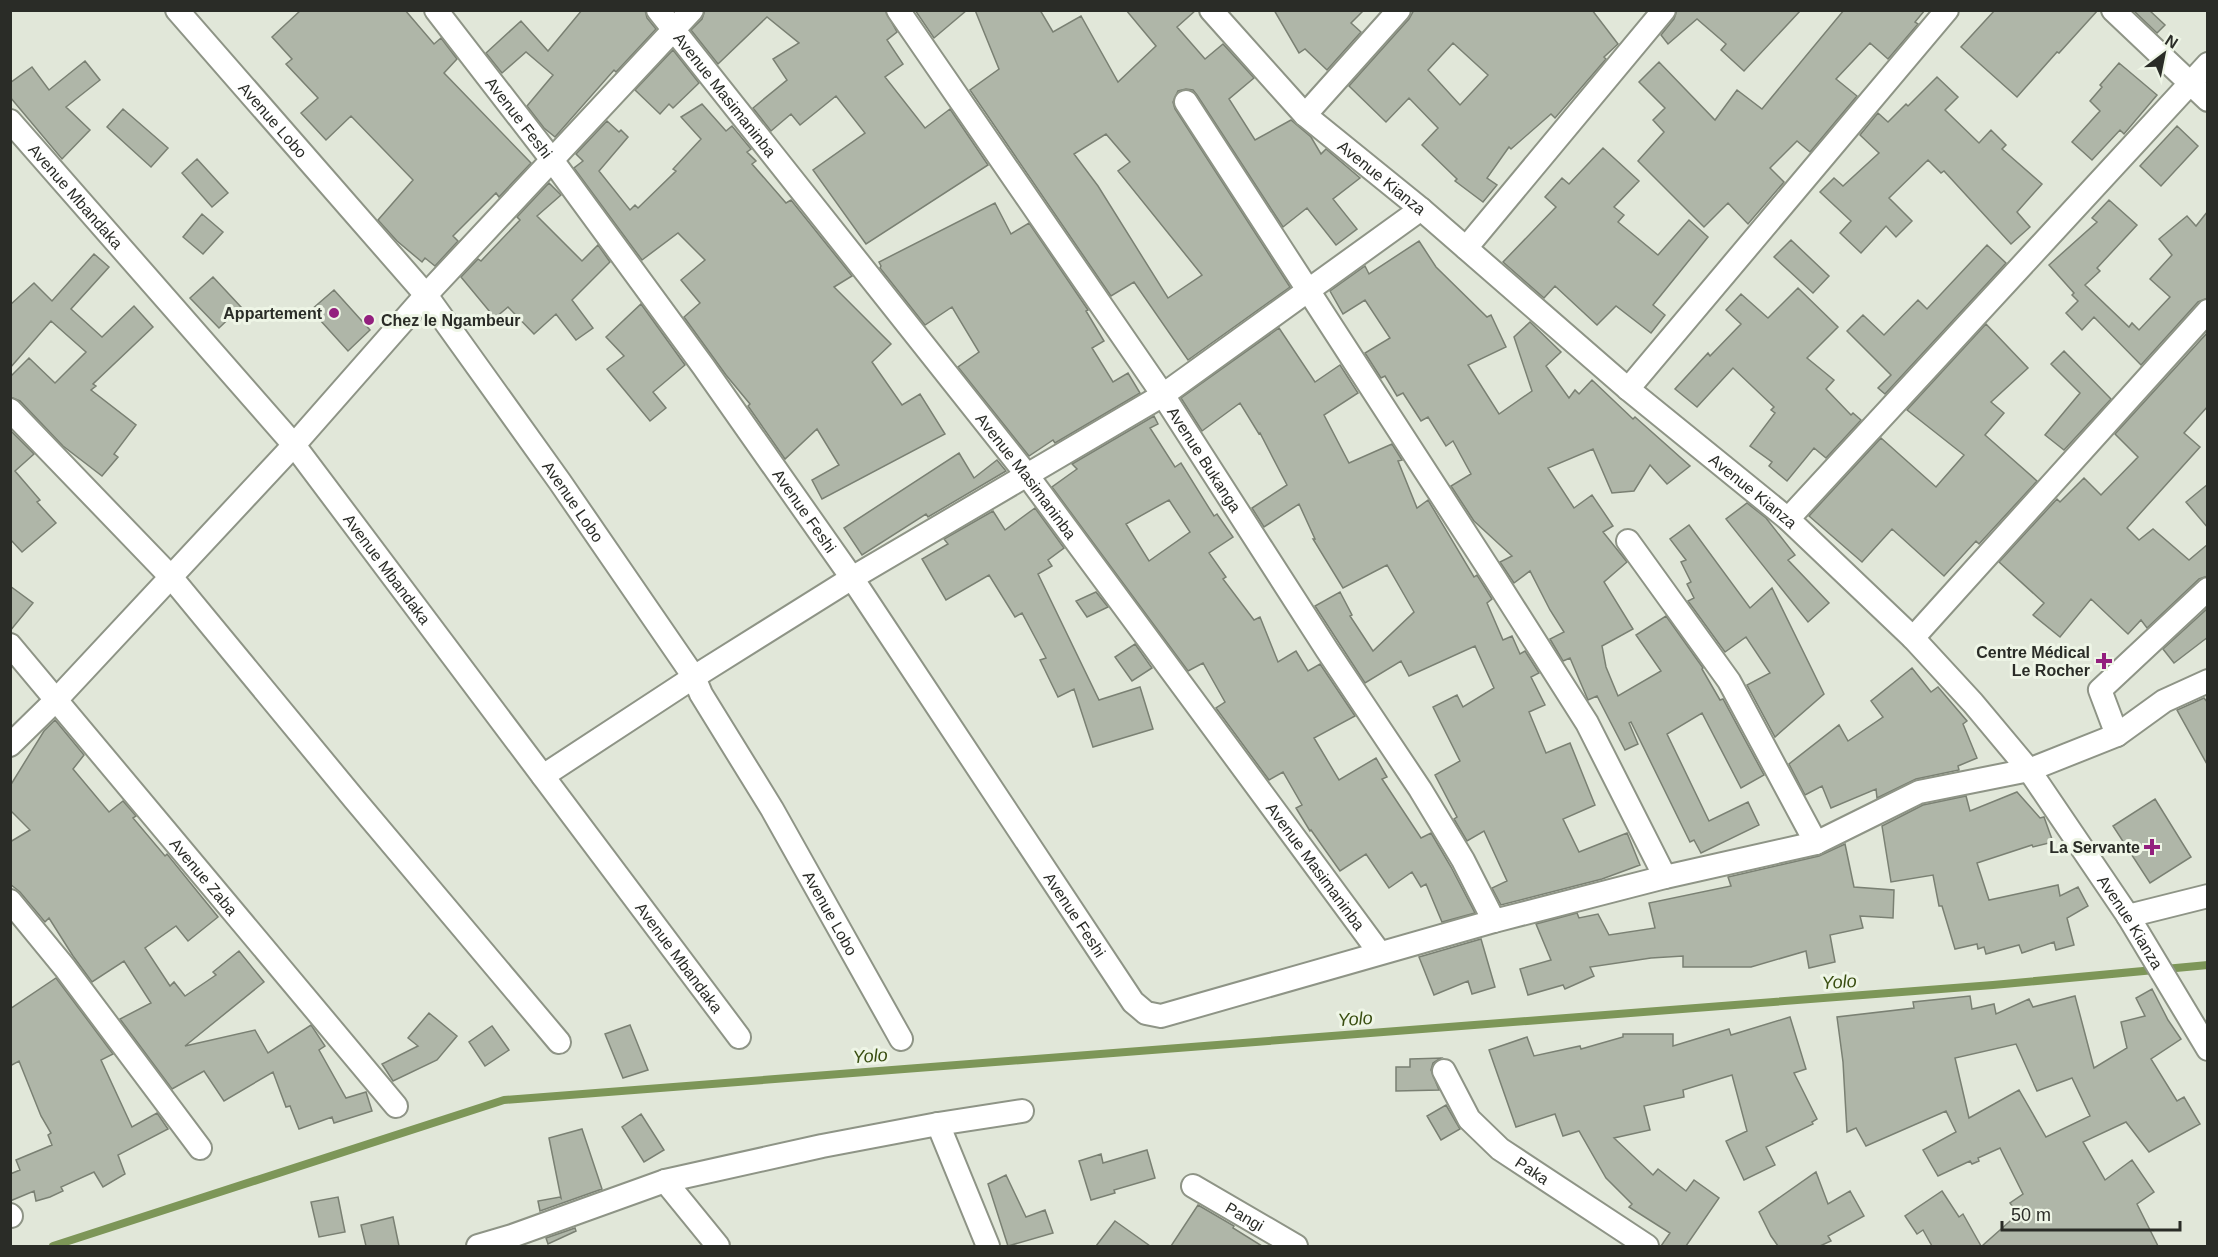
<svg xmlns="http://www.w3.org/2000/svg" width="2218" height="1257" font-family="Arial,sans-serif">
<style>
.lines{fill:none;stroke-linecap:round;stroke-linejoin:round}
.stream{stroke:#7d9658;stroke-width:8}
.building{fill:#afb6a8;stroke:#7a8073;stroke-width:1.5;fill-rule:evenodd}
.minor-casing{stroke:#8e9486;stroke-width:26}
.minor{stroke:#fff;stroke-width:22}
.poi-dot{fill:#931f7e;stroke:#eef5e6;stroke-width:2}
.labels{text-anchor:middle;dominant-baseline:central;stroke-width:6;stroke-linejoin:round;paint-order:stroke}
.street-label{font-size:16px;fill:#2a2c27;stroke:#eef5e6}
.poi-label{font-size:16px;font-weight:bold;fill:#2a2c27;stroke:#eef5e6;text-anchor:end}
.water-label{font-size:18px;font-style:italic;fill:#394e10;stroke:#eef5e6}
</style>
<rect width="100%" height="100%" fill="#e1e7d9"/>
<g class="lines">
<path class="stream" d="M53,1246L504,1100L1993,985L2208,965"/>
</g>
<path class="building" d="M301,10H405L434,44L441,38L457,59L444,73L531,163L499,197L496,193L453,236L458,241L435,266L425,258L422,262L397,241L378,220L413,180L351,116L326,140L301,113L318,98L286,64L292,59L272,37Z
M582,10H645L647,18L656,29L616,72L614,70L555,137L544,128L527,106L553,75L526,52L502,73L486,53L521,21L548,51Z
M705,10H885L897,32L887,40L903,64L885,77L925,128L950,109L988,165L866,244L813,170L865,133L836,96L800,125L791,114L771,131L753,108L787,80L773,59L799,43L767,17L718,64L691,30L702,19Z
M915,10H967L934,38Z
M975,10H1040L1053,32L1081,16L1118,82L1156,46L1126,10H1196L1177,27L1205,59L1223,44L1254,78L1229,99L1255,140L1291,120L1311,137L1321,154L1326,149L1360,178L1333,199L1357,229L1336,245L1307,208L1283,227L1197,95L1193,90L1186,89L1178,91L1173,102L1175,109L1290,287L1188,360L1134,282L1111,296L970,90L999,69ZM1106,134L1130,162L1118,171L1202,275L1168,298L1098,186L1074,154Z
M1274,10H1364L1351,23L1361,32L1327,70L1305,49L1299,53Z
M1414,10H1592L1618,44L1604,57L1606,59L1555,118L1551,114L1511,149L1509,147L1487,178L1497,185L1483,202L1455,181L1457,179L1422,145L1438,128L1409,98L1386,122L1349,86L1409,19ZM1453,43L1488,75L1460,105L1428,70Z
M1677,10H1801L1744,71L1721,50L1726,44L1697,19L1668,44L1661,35L1674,19Z
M1844,10H1925L1915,22L1918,24L1888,59L1870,43L1836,79L1857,96L1810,152L1797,141L1770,168L1784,182L1748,224L1728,203L1704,227L1638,161L1664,132L1653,120L1665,108L1639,82L1659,62L1715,120L1737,90L1762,109Z
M1995,10H2098L2059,53L2057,52L2017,97L1961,47Z
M2133,10H2149L2165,25L2157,33Z
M673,50L699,83L673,108L669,104L660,114L635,90Z
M85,61L100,80L66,107L90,130L62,159L10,97V83L32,67L49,90Z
M2119,63L2157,95L2124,134L2120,130L2092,160L2072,142L2100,111L2090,101L2102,87L2100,85Z
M1937,77L1958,97L1945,110L1979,143L1991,130L2006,145L2002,149L2042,184L2017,212L2030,227L2011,244L1944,171L1941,173L1928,160L1889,198L1912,221L1896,237L1886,226L1861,253L1840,233L1851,221L1820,192L1834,178L1843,186L1879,153L1860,135L1878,113L1888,122L1906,104L1908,106Z
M702,104L726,131L732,126L751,149L747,152L756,161L752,164L786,203L791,200L852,276L834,287L891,344L872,362L902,405L920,394L945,434L822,499L812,480L839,465L817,429L785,459L748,406L750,404L726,375L684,317L700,303L681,280L705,260L678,233L642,260L574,168L583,161L576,154L607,121L619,132L621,130L628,137L599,171L630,210L635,205L638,208L676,171L673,169L701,139L681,117Z
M123,109L168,148L151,167L107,127Z
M2177,126L2198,146L2161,186L2140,166Z
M1603,148L1639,181L1614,207L1624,215L1618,222L1658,255L1689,220L1708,237L1653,305L1665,315L1651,333L1616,306L1597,325L1555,286L1544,298L1503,262L1556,207L1545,197L1562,178L1569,184Z
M197,159L228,193L212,207L182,173Z
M549,183L561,195L537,216L582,261L598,245L610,262L572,300L593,328L576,340L556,314L534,334L508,307L495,318L461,277L478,259L481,261L520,220L517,217Z
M2109,200L2137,225L2097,268L2100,271L2085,285L2129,327L2132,323L2139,330L2170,297L2150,279L2172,255L2159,239L2187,216L2196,226L2208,211V298L2198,302L2141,365L2094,317L2082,330L2066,313L2078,301L2072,295L2074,293L2049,265L2097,222L2092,218Z
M995,203L1011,234L1029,223L1088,310L1086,311L1104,341L1092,348L1113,382L1128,373L1140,393L1055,443L1053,440L1029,456L958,367L979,352L952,307L925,325L880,268L881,266L879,262Z
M202,214L223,232L203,254L183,237Z
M1791,240L1829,276L1813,293L1774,257Z
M1419,241L1436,267L1487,317L1491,315L1506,347L1468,365L1499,414L1532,391L1514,337L1530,322L1561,352L1546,366L1569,398L1575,390L1579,394L1592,380L1633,419L1635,417L1690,466L1667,484L1650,465L1634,491L1612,493L1593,449L1548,468L1574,508L1592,495L1613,526L1603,532L1627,562L1604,582L1633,629L1602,646L1606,667L1618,696L1661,671L1636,635L1666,616L1703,668L1702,669L1720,700L1723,699L1764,775L1741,788L1702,713L1667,734L1709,821L1748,802L1759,825L1701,853L1694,840L1690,842L1631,722L1629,723L1638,744L1625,750L1597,696L1588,700L1570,658L1563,661L1550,639L1564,632L1550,610L1530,571L1514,583L1500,562L1512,556L1474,521L1451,486L1471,474L1453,441L1446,446L1428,417L1421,421L1403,393L1397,396L1385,376L1381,378L1365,353L1390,338L1365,300L1343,314L1330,291L1365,266L1369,274Z
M1987,245L2006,263L1885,394L1878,388L1891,375L1847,331L1863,315L1884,335L1918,300L1927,309Z
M94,254L109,267L71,309L102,337L134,306L153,327L93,384L96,386L91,390L136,425L114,454L118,457L102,476L63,446L20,401L10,397V377L29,358L55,383L86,352L51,321L10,368V305L34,283L52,301Z
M213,277L241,307L219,328L190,298Z
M1798,288L1838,327L1807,358L1834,380L1826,389L1851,415L1853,413L1861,420L1826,458L1814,448L1787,481L1769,466L1772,462L1750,446L1775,413L1771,410L1774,407L1733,368L1697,407L1675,389L1708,353L1710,356L1741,324L1726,310L1741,294L1768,318Z
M334,290L370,330L348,351L311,310Z
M641,304L685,365L653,392L666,408L650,421L607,369L624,356L606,337Z
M1986,324L2028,368L1991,402L2004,413L1985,435L2037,481L1979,544L1976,541L1944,576L1892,529L1862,562L1809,516L1881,438L1936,487L1964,455L1907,410Z
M1279,328L1315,382L1340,365L1358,393L1324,415L1349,463L1392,444L1402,460L1398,461L1417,508L1428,500L1474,577L1477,575L1492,599L1487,603L1503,640L1512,636L1520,654L1525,651L1539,673L1531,677L1545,705L1529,712L1546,753L1570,743L1595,805L1563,819L1579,852L1627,833L1640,865L1602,879L1501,905L1492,888L1507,881L1484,831L1467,841L1454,819L1457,817L1435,775L1460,761L1433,707L1457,695L1463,707L1494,688L1475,646L1409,676L1401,661L1365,683L1315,606L1340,592L1352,615L1350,616L1373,651L1414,612L1387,565L1343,588L1313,539H1315L1299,504L1264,527L1252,508L1287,485L1260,433L1259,434L1240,403L1202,431L1181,398Z
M2208,332V406L2184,433L2200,447L2127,528L2139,540L2153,529L2189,560L2208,544V576L2199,579L2147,628L2141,620L2128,634L2091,599L2060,637L2033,615L2044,603L1999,562L2057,499L2060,502L2084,478L2101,495L2138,457L2115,434Z
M2064,351L2111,399L2064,450L2045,435L2080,393L2051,364Z
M1154,416L1158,424L1150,428L1175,467L1181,463L1214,516L1217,514L1233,537L1209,553L1226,577L1223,579L1254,620L1260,617L1278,662L1296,651L1308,671L1320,664L1355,716L1314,738L1339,780L1376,758L1387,777L1382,779L1421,838L1431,833L1451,867L1475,913L1442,922L1426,884L1421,887L1412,872L1389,888L1366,854L1340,871L1311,830L1310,831L1296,808L1302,805L1283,772L1269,780L1216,708L1225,702L1203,663L1188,671L1052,487L1077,469L1072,464ZM1169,500L1190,532L1149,561L1126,524Z
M10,430L34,454L15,471L40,500L37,502L56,523L22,552L10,539Z
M959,453L974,478L997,460L1006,471L928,517L926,514L862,555L844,528Z
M2208,484V528L2186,502Z
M1747,503L1766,518L1795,555L1788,560L1829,603L1808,622L1726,519Z
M1035,508L1064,548L1048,560L1052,566L1038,574L1099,700L1140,687L1153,729L1093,747L1074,689L1058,697L1040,660L1046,658L1022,613L1015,617L989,575L946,600L922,559L948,544L944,539L993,511L1005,530Z
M1689,525L1750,608L1772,588L1824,694L1775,737L1747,685L1770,673L1746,637L1725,652L1688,601L1694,598L1687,584L1691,582L1681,562L1686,560L1670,539Z
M10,586L33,603L10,631Z
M1096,592L1108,607L1087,617L1076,601Z
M2208,608V637L2174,663L2163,649Z
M1135,644L1152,668L1132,681L1115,657Z
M1912,668L1931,692L1938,687L1967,721L1963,724L1977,758L1958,766L1959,770L1916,779L1877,798L1876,789L1831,808L1822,786L1805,795L1789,764L1839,725L1848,741L1883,717L1871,701Z
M2204,698L2208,703V766L2177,710Z
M55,720L84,755L73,769L109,812L123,801L136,816L133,818L165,856L167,854L218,917L188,941L176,926L145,948L170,986L174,982L185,996L216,975L213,972L239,951L264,982L185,1046L255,1030L268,1053L311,1025L325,1046L319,1050L346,1098L366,1092L372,1111L334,1123L332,1117L299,1129L290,1106L286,1107L273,1072L224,1101L204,1071L172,1089L120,1019L151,1003L124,961L92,982L73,956L49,918L45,922L20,892L10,884V842L30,830L10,810V786L44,731Z
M2017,792L2040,818L2044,817L2053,842L2033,847L2032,845L1977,863L1989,900L2058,885L2060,896L2078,887L2088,906L2067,918L2074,945L2056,950L2054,942L2022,953L2019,945L1986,954L1984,947L1978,949L1977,944L1955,949L1942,906H1939L1933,875L1891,882L1882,826L1923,805L1966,796L1970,811Z
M2155,799L2191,857L2150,883L2113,826Z
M1845,844L1854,887L1894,890L1893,918L1860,916L1863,928L1830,935L1835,962L1809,968L1806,951L1751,967H1683V956L1651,958L1590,967L1594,976L1565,989L1563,985L1528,995L1520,969L1551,960L1536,924L1577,913L1579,918L1598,914L1609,935L1655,928L1649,903L1731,886L1728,877L1819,856Z
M1481,939L1495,987L1472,994L1468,981L1434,995L1419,957Z
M56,978L113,1054L101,1060L132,1127L157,1113L168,1129L118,1155L125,1174L103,1187L94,1172L61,1187L63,1191L50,1197L36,1201L34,1191L10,1201V1174L20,1170L16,1160L52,1145L48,1135L51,1133L41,1116L19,1061L10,1066V1009Z
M2152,989L2168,1020L2181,1039L2151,1059L2177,1101L2184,1097L2200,1124L2149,1152L2126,1122L2083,1142L2105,1180L2132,1160L2154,1192L2137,1204L2158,1246H1982L2018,1214L2010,1203L2023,1194L2000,1148L1978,1158L1979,1161L1972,1164L1970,1161L1938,1176L1923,1150L1956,1132L1946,1111L1866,1146L1856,1128L1847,1132L1843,1062L1837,1017L1914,1008L1913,1002L1970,996L1972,1009L1994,1004L1996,1014L2029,999L2033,1007L2075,996L2094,1068L2127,1048L2121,1022L2145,1016L2136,998ZM2016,1044L2037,1091L2072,1078L2090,1116L2046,1137L2019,1090L1969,1118L1955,1058Z
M429,1013L457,1036L437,1060L393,1081L382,1064L418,1046L408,1038Z
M1790,1017L1806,1069L1794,1073L1817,1119L1812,1122L1813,1124L1766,1147L1775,1165L1744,1180L1726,1141L1747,1131L1732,1075L1683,1090L1684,1097L1644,1106L1650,1130L1614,1138L1653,1175L1658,1169L1686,1191L1694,1180L1719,1198L1686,1246H1661L1670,1233L1629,1207L1632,1204L1606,1178L1579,1131L1563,1136L1555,1114L1516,1127L1489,1050L1527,1037L1534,1056L1580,1046L1581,1049L1623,1037V1034H1673V1046L1729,1029L1731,1035Z
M630,1025L648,1070L623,1078L605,1034Z
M492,1026L509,1050L485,1066L469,1042Z
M1441,1058L1433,1063L1431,1070L1439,1090L1396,1091V1067H1410V1059Z
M1446,1105L1460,1129L1441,1140L1427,1116Z
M641,1114L664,1150L644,1162L622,1127Z
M582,1129L602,1189L540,1211L538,1201L560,1197L561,1198L549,1138Z
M1147,1150L1155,1178L1114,1190L1115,1193L1091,1200L1079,1161L1101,1154L1103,1163Z
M1816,1172L1828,1204L1850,1191L1864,1216L1828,1236L1831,1241L1820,1246H1778L1771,1236L1759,1212Z
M1006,1175L1026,1217L1045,1210L1053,1233L1008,1246L988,1184Z
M1942,1191L1959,1217L1963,1214L1981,1246H1932L1923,1230L1917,1234L1905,1216Z
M338,1197L345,1232L319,1237L311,1202Z
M1198,1205L1234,1226L1233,1228L1262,1246H1171Z
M393,1217L399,1246H366L361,1225Z
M1115,1221L1150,1246H1096Z
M575,1228L576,1231L548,1244L546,1238Z"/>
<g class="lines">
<defs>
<g id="minor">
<path id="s1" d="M177,10L426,295L560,482L694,677L701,694L772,809L901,1039"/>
<path id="s2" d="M436,10L552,160L703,366L852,578L1133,1002L1146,1013L1161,1016L1494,921L1665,877L1816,843L1919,792L2029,770L2117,735L2164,701L2208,681"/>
<path id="s3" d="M658,10L1027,475L1379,952"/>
<path id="s4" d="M898,10L1163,395L1327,650L1420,789L1463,860L1494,921"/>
<path id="s5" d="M1211,10L1305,115L1421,209L1628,389L1788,519L1913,638L1973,703L2029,770L2128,916L2208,1049"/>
<path d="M2113,10L2208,100"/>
<path d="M1186,102L1496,580L1587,723L1665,877"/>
<path d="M1305,115L1399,10"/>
<path id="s6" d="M10,121L294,445L739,1037"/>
<path d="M1466,248L1664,10"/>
<path d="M1628,389L1947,10"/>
<path d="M10,410L171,577L355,800L559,1042"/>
<path d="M1788,519L2208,64"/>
<path d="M1628,541L1729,681L1816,843"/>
<path d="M1913,638L2208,311"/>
<path id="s7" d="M10,645L396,1106"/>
<path d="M2117,735L2100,690L2208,589"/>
<path d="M10,745L57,699L294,445L426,295L692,10"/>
<path d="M543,776L694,677L852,578L1163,395L1421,209"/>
<path d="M10,901L65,968L200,1148"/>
<path d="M2128,916L2208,896"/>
<path id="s8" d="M1444,1071L1469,1119L1500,1149L1647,1246"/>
<path d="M938,1124L988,1246"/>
<path d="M665,1181L718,1246"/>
<path id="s9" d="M1193,1186L1296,1246"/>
<path d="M10,1215L11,1216"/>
<path d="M478,1246L512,1236L665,1181L822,1146L938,1124L1022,1111"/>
</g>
</defs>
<use href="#minor" class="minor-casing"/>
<use href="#minor" class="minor"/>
</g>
<g class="poi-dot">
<circle cx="334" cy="313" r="6"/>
<circle cx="369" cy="320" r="6"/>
<path d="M2101 652h6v6h6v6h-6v6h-6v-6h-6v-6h6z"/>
<path d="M2149 838h6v6h6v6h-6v6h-6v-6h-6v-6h6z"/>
</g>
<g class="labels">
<g class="street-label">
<text stroke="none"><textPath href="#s3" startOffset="108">Avenue Masimaninba</textPath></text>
<text stroke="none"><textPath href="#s2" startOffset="136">Avenue Feshi</textPath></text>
<text stroke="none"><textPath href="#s1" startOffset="146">Avenue Lobo</textPath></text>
<text stroke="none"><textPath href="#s5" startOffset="240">Avenue Kianza</textPath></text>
<text stroke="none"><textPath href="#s6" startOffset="100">Avenue Mbandaka</textPath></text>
<text stroke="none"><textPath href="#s4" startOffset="544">Avenue Bukanga</textPath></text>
<text stroke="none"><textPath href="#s3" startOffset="594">Avenue Masimaninba</textPath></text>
<text stroke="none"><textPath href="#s5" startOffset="726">Avenue Kianza</textPath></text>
<text stroke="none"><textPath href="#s1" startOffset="632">Avenue Lobo</textPath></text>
<text stroke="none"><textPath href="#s2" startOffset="622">Avenue Feshi</textPath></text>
<text stroke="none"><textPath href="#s6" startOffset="586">Avenue Mbandaka</textPath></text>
<text stroke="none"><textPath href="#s3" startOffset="1080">Avenue Masimaninba</textPath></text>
<text stroke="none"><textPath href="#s7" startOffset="302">Avenue Zaba</textPath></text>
<text stroke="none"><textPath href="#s1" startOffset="1118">Avenue Lobo</textPath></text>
<text stroke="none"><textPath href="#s2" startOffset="1108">Avenue Feshi</textPath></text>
<text stroke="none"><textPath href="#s5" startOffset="1302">Avenue Kianza</textPath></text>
<text stroke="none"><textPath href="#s6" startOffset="1072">Avenue Mbandaka</textPath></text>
<text stroke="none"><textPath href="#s8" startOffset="136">Paka</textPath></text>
<text stroke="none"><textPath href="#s9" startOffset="60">Pangi</textPath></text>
</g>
<g class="poi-label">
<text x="322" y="313">Appartement</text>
<text x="381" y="320" text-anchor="start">Chez le Ngambeur</text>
<text x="2090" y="652">Centre Médical<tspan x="2090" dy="18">Le Rocher</tspan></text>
<text x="2140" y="847">La Servante</text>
</g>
<g class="water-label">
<text transform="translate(1839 982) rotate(-4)">Yolo</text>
<text transform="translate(1355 1019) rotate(-4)">Yolo</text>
<text transform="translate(870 1056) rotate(-4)">Yolo</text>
</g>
</g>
<rect width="2218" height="1257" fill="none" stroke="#2a2c27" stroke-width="24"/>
<g transform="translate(2164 54) rotate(32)" stroke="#eef5e6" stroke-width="4.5" paint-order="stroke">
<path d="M0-4.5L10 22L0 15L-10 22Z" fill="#2a2c27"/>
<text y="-9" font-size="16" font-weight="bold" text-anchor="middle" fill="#2a2c27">N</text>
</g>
<path d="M2002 1221v9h178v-9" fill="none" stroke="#2a2c27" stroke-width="3"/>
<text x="2011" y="1221" font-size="18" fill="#2a2c27" stroke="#eef5e6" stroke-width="4.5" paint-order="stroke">50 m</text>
</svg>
